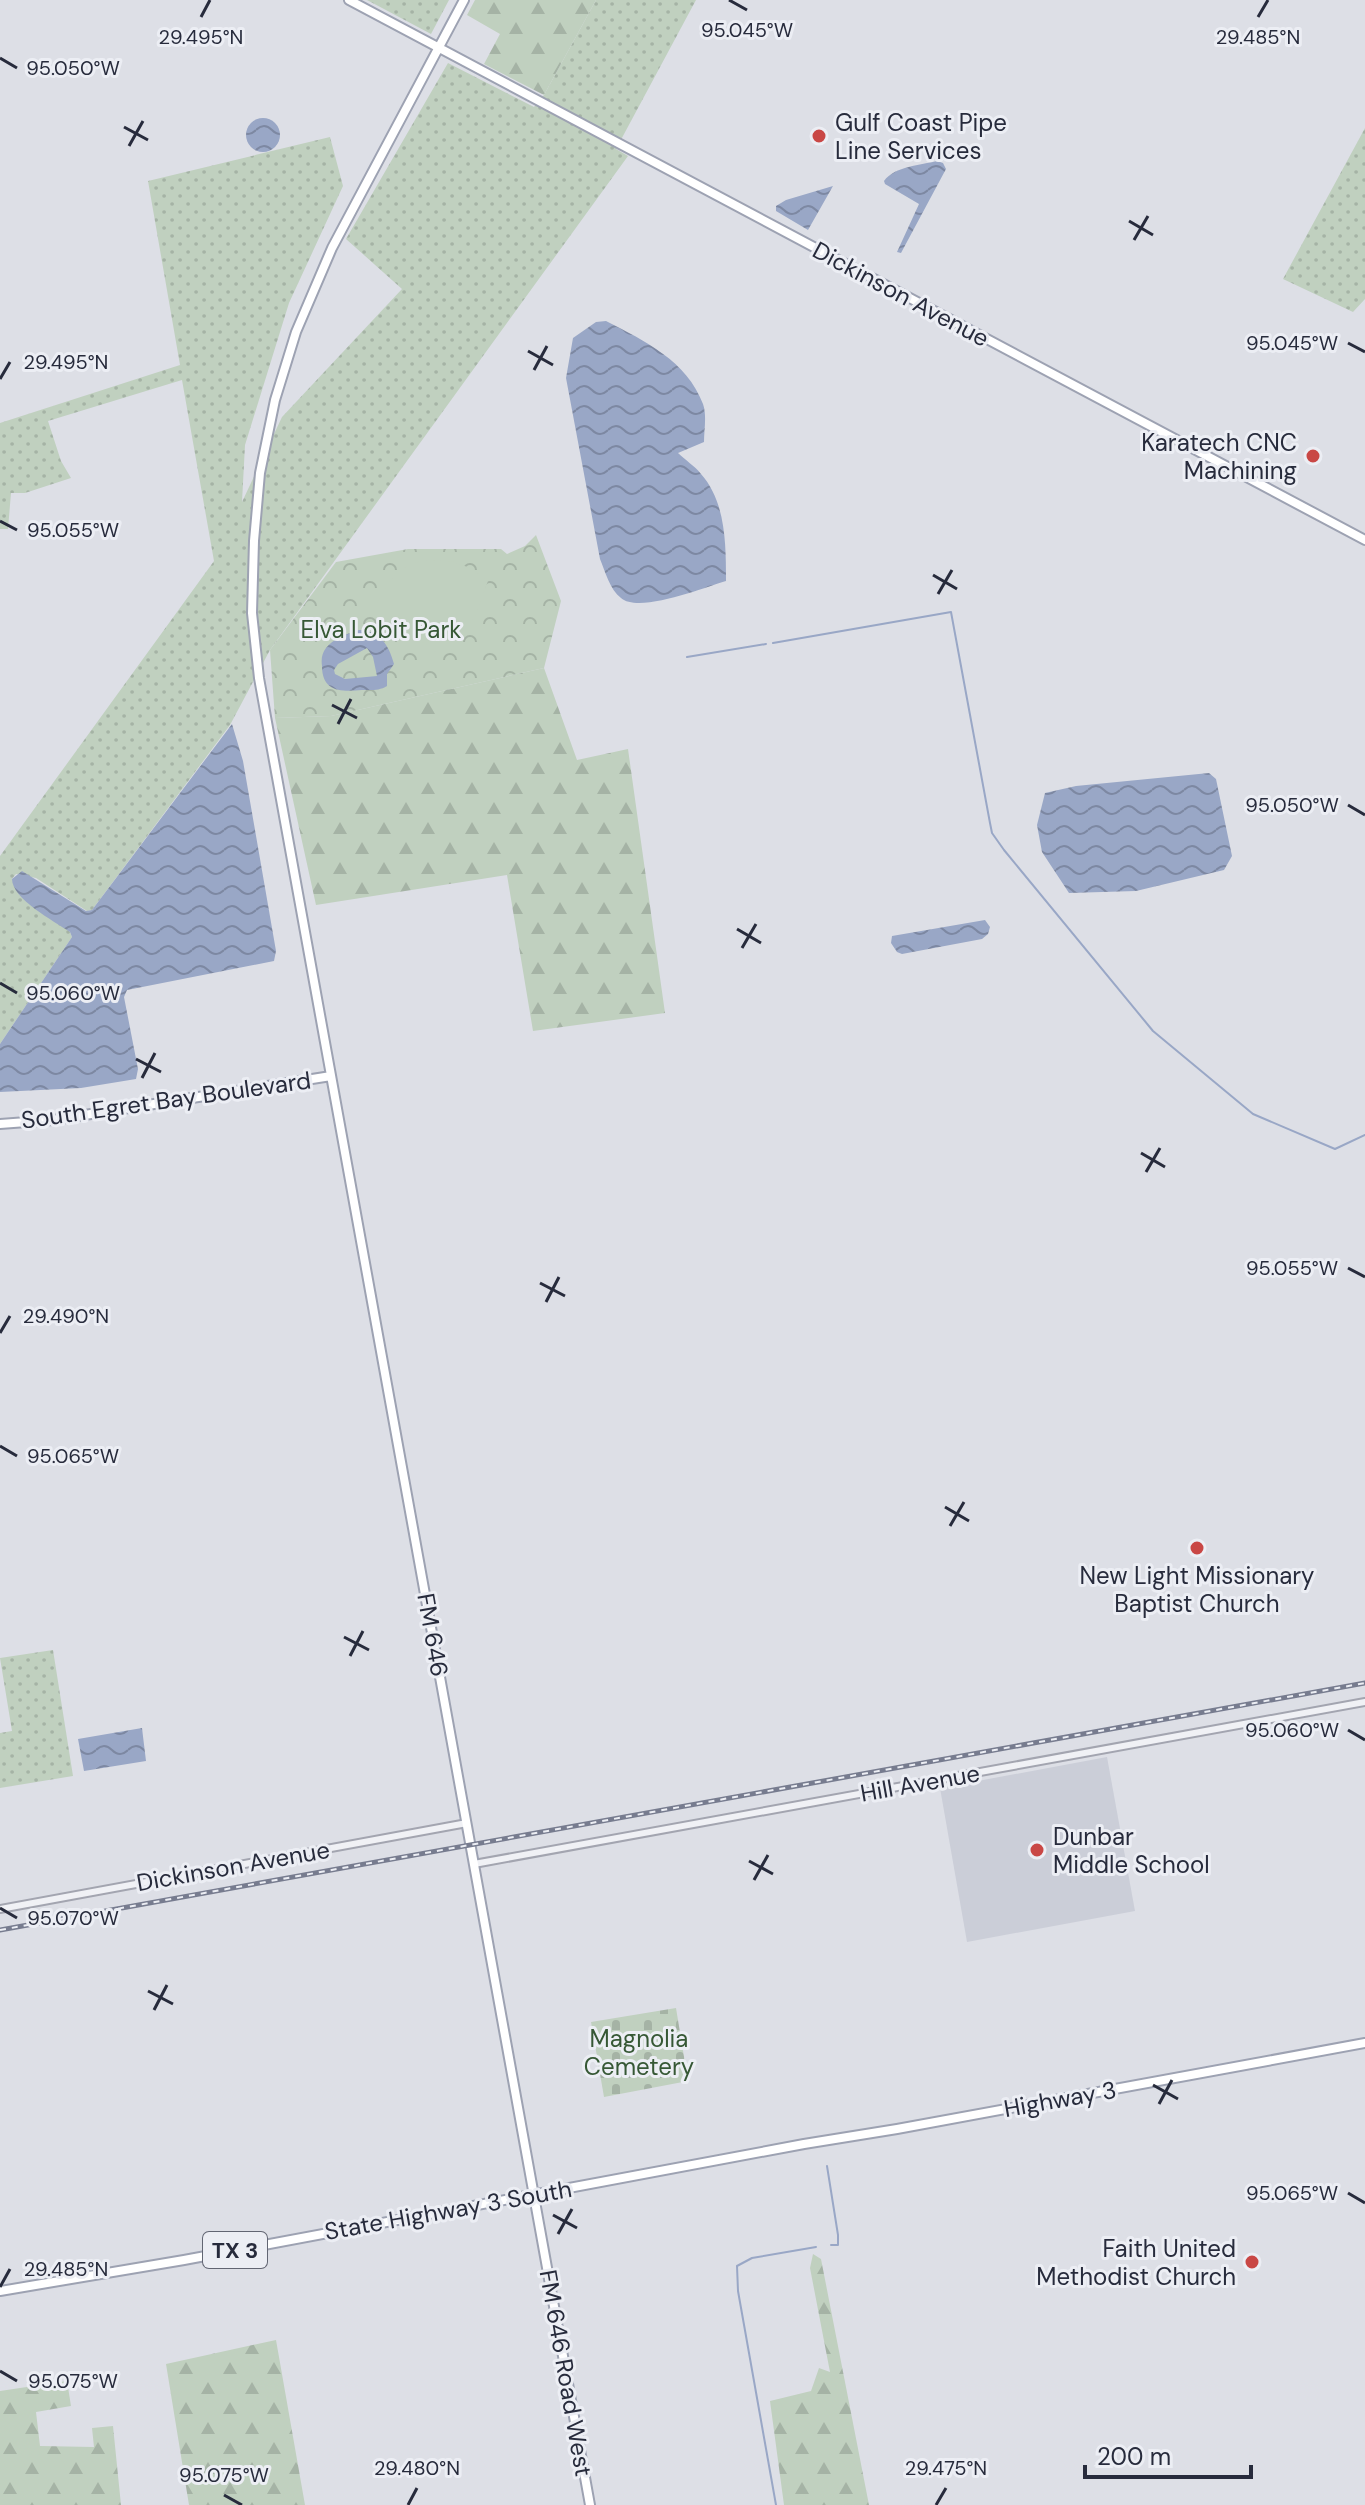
<svg xmlns="http://www.w3.org/2000/svg" width="1365" height="2505" font-family="'DM Sans',sans-serif">
<style>
.built{fill:#cbced8}
.grass{fill:url(#grass-dots)}
.forest{fill:url(#forest-firs)}
.cemetery{fill:url(#cemetery-stones)}
.park{fill:url(#park-crowns)}
.garden{fill:#c0d0bf}
.water{fill:url(#water-waves);fill-rule:evenodd}
.lines{fill:none;stroke-linecap:round;stroke-linejoin:round}
.stream{stroke:#99a7c6;stroke-width:2}
.minor-casing{stroke:#a3a5b0;stroke-width:10}
.major-casing{stroke:#9da2b2;stroke-width:12}
.minor{stroke:#f0f1f5;stroke-width:6}
.major{stroke:#fff;stroke-width:8}
.rail-casing{stroke:#777c8f;stroke-width:5}
.rail{stroke:#eceef4;stroke-width:2;stroke-dasharray:6;stroke-linecap:butt}
.ticks{fill:none;stroke:#272b3c;stroke-width:3}
.poi-dot{fill:#c94745;stroke:#eceef4;stroke-width:3}
.labels{text-anchor:middle;dominant-baseline:central;stroke-width:6;stroke-linejoin:round;paint-order:stroke}
.shield{fill:#eceef4;stroke:#626673;stroke-width:2}
.shield-label{font-size:22px;font-weight:bold;fill:#272b3c}
.poi-label{font-size:24px;fill:#272b3c;stroke:#eceef4;text-anchor:start}
.street-label{font-size:24px;fill:#272b3c;stroke:#eceef4}
.park-label{font-size:24px;fill:#365835;stroke:#eceef4}
.ticks-label{font-size:20px;text-anchor:middle;fill:#272b3c;stroke:#eceef4;stroke-width:6;stroke-linejoin:round;paint-order:stroke}
</style>
<defs>
<pattern id="grass-dots" width="8" height="8" patternUnits="userSpaceOnUse" patternTransform="scale(2)"><rect width="8" height="8" fill="#c0d0bf"/><path d="M2 2h.1M6 6h.1" fill="none" stroke="#a5b3a5" stroke-width="1.8" stroke-linecap="round"/></pattern>
<pattern id="forest-firs" width="22" height="20" patternUnits="userSpaceOnUse" patternTransform="scale(2)"><rect width="22" height="20" fill="#c0d0bf"/><path d="M5 1l3.5 6h-7zM16 11l3.5 6h-7z" fill="#a5b3a5"/></pattern>
<pattern id="cemetery-stones" width="16" height="16" patternUnits="userSpaceOnUse" patternTransform="scale(2)"><rect width="16" height="16" fill="#c0d0bf"/><path d="M2 7V4a2 2 0 0 1 4 0v3zM10 15v-3a2 2 0 0 1 4 0v3z" fill="#a5b3a5"/></pattern>
<pattern id="park-crowns" width="20" height="18" patternUnits="userSpaceOnUse" patternTransform="scale(2)"><rect width="20" height="18" fill="#c0d0bf"/><path d="M2 6a3 3 0 1 1 6 0M12 15a3 3 0 1 1 6 0" fill="none" stroke="#a5b3a5"/></pattern>
<pattern id="water-waves" width="16" height="10" patternUnits="userSpaceOnUse" patternTransform="scale(2)"><rect width="16" height="10" fill="#99a7c6"/><path d="M0 5q4-4 8 0t8 0" fill="none" stroke="#7d88a2"/></pattern>
</defs>
<rect width="100%" height="100%" fill="#dddfe6"/>
<path class="built" d="M1107,1757L1135,1911L967,1942L940,1788Z"/>
<path class="grass" d="M367,0H449L431,34Z
M596,0H696L616,149L628,156L270,650L230,725L92,910L87,911L36,878L16,874L12,879L70,932L72,937L0,1044V856L214,561L182,380L48,421L61,461L71,478L25,493H11L8,529H0V423L180,365L148,181L330,137L343,186L289,303L245,445L242,502L282,417L402,289L346,239L448,63L534,107L544,95Z
M1365,128V299L1353,312L1283,279Z
M53,1650L73,1776L0,1788V1733L12,1731L0,1658Z"/>
<path class="forest" d="M475,0H596L544,95L484,64L500,34L467,15Z
M544,668L577,760L628,749L665,1013L533,1031L507,875L316,905L275,718L331,716Z
M813,2254L821,2259L869,2505H784L770,2401L811,2391L819,2368L830,2372L810,2268Z
M276,2340L305,2505H189L166,2364Z
M67,2381L71,2406L36,2412L40,2446L94,2447L92,2428L113,2426L121,2505H0V2391Z"/>
<path class="cemetery" d="M676,2008L688,2081L604,2097L591,2022Z"/>
<path class="park" d="M536,535L561,601L544,668L331,716L275,718L270,650L336,562L408,549H501L507,554L525,546Z"/>
<path class="garden" d="M454,562L470,568L488,581L475,616L449,653L439,654L375,609C381,592 396,568 415,563C427,559 442,561 454,562Z"/>
<path class="water" d="M246 135a17 17 0 1 1 34 0a17 17 0 1 1-34 0Z
M937,161L943,163L946,169L901,253L897,252L919,204L885,184L884,181C895,166 921,165 937,161Z
M833,186L808,230L776,211V206L786,200Z
M606,321C645,341 687,361 703,404C707,415 704,430 704,442L678,453C685,460 695,466 701,474C726,502 726,545 726,581C705,587 639,614 621,598C610,590 605,571 600,559L566,378L573,338L596,322Z
M359,630C380,631 389,645 394,664L387,674V686C379,691 371,690 362,690C341,692 322,692 322,666C321,659 322,653 326,648C334,638 347,634 359,630ZM367,648L373,657L377,676L345,679L335,674L334,670L338,664Z
M232,724L243,761L276,951L274,961L127,990L124,997L138,1069L136,1079L81,1088L0,1092V1044L72,937L70,932C54,921 12,899 12,879L22,871L86,911L92,910Z
M1209,773L1216,779L1232,856L1224,870L1136,891L1069,893L1042,852L1037,825L1045,793L1076,786Z
M985,920L990,927L988,934L982,939L902,954L897,952L891,943L892,936Z
M142,1728L146,1761L84,1771L78,1739Z"/>
<g class="lines">
<path class="stream" d="M773,643L951,612L990,823L992,833L1004,850L1153,1031L1253,1114L1335,1149L1365,1135
M687,657L766,644
M827,2166L838,2235V2245H831
M776,2505L738,2291L737,2266L752,2258L816,2247"/>
<defs>
<path id="minor" d="M474,1864L1365,1702
M0,1909L467,1823"/>
<path id="major" d="M349,0L1365,540
M464,0L332,248L296,332L275,400L260,473L254,541L252,613L259,678L590,2505
M0,1124L53,1120L331,1076
M0,2291L184,2260L804,2144L897,2129L1365,2043"/>
</defs>
<use href="#minor" class="minor-casing"/>
<use href="#major" class="major-casing"/>
<use href="#minor" class="minor"/>
<use href="#major" class="major"/>
<defs>
<path id="rail" d="M0,1930L1365,1683"/>
</defs>
<use href="#rail" class="rail-casing"/>
<use href="#rail" class="rail"/>
</g>
<path class="ticks" d="M729,0L747,10M201,17L210,0M1258,17L1268,0M0,58L17,68M124,127L148,140M129,146L143,121M1129,221L1153,235M1134,240L1148,216M1348,343L1365,352M528,351L553,365M534,370L547,346M0,379L10,362M0,521L17,530M933,575L957,589M938,594L952,570M332,705L357,718M338,724L351,699M1348,805L1365,815M737,929L761,943M742,948L756,924M0,983L17,993M136,1059L161,1072M142,1078L155,1053M1141,1153L1165,1167M1146,1172L1160,1148M1348,1268L1365,1277M540,1283L565,1296M546,1302L559,1277M0,1333L10,1316M0,1446L17,1456M945,1507L969,1521M950,1526L964,1502M344,1637L369,1650M350,1656L363,1631M1348,1730L1365,1740M749,1861L773,1874M754,1880L768,1855M0,1908L17,1918M148,1991L173,2004M154,2010L167,1985M1153,2085L1178,2099M1159,2104L1172,2080M1348,2193L1365,2203M553,2215L577,2228M558,2234L572,2209M0,2287L10,2269M0,2371L17,2381M224,2495L242,2505M408,2505L417,2488M936,2505L946,2488"/>
<g class="poi-dot">
<circle cx="819" cy="136" r="8"/>
<circle cx="1313" cy="456" r="8"/>
<circle cx="1197" cy="1548" r="8"/>
<circle cx="1037" cy="1850" r="8"/>
<circle cx="1252" cy="2262" r="8"/>
</g>
<g class="labels">
<rect class="shield" x="203" y="2232" width="64" height="36" rx="6"/>
<g class="shield-label">
<text x="235" y="2250">TX 3</text>
</g>
<g class="poi-label">
<text x="835" y="122">Gulf Coast Pipe<tspan x="835" dy="28">Line Services</tspan></text>
<text x="1297" y="442" text-anchor="end">Karatech CNC<tspan x="1297" dy="28">Machining</tspan></text>
<text x="1197" y="1575" text-anchor="middle">New Light Missionary<tspan x="1197" dy="28">Baptist Church</tspan></text>
<text x="1053" y="1836">Dunbar<tspan x="1053" dy="28">Middle School</tspan></text>
<text x="1236" y="2248" text-anchor="end">Faith United<tspan x="1236" dy="28">Methodist Church</tspan></text>
</g>
<g class="street-label">
<text transform="translate(901 294) rotate(28)">Dickinson Avenue</text>
<text transform="translate(166 1100) rotate(-8)">South Egret Bay Boulevard</text>
<text transform="translate(433 1635) rotate(80)">FM 646</text>
<text transform="translate(920 1783) rotate(-10)">Hill Avenue</text>
<text transform="translate(233 1866) rotate(-10)">Dickinson Avenue</text>
<text transform="translate(1060 2099) rotate(-10)">Highway 3</text>
<text transform="translate(448 2210) rotate(-10)">State Highway 3 South</text>
<text transform="translate(566 2373) rotate(80)">FM 646 Road West</text>
</g>
<g class="park-label">
<text x="381" y="629">Elva Lobit Park</text>
<text x="639" y="2038">Magnolia<tspan x="639" dy="28">Cemetery</tspan></text>
</g>
</g>
<g class="ticks-label">
<text x="747" y="37">95.045°W</text>
<text x="201" y="44">29.495°N</text>
<text x="1258" y="44">29.485°N</text>
<text x="73" y="75">95.050°W</text>
<text x="1292" y="350">95.045°W</text>
<text x="66" y="369">29.495°N</text>
<text x="73" y="537">95.055°W</text>
<text x="1292" y="812">95.050°W</text>
<text x="73" y="1000">95.060°W</text>
<text x="1292" y="1275">95.055°W</text>
<text x="66" y="1323">29.490°N</text>
<text x="73" y="1463">95.065°W</text>
<text x="1292" y="1737">95.060°W</text>
<text x="73" y="1925">95.070°W</text>
<text x="1292" y="2200">95.065°W</text>
<text x="66" y="2276">29.485°N</text>
<text x="73" y="2388">95.075°W</text>
<text x="417" y="2475">29.480°N</text>
<text x="946" y="2475">29.475°N</text>
<text x="224" y="2482">95.075°W</text>
</g>
<path d="M1085 2465v12h166v-12" fill="none" stroke="#272b3c" stroke-width="4"/>
<text x="1097" y="2465" font-size="24" fill="#272b3c" stroke="#eceef4" stroke-width="6" paint-order="stroke">200 m</text>
</svg>
